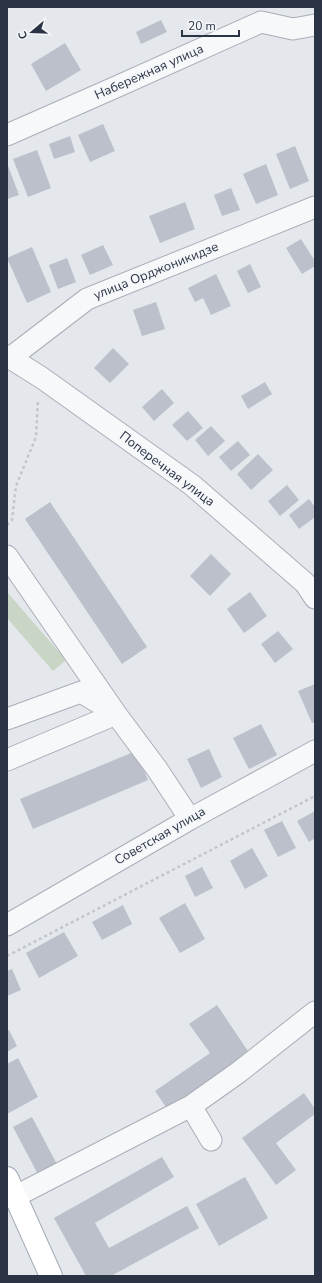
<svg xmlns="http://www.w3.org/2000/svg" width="322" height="1283" font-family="'Nunito Sans',sans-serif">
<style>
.green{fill:#c9d6c5}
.building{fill:#bbc0ca}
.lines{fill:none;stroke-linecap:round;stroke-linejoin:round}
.minor-casing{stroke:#a9aeb7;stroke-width:23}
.major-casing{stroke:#a3abb8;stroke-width:24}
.path{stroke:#c2c5cb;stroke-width:2.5;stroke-dasharray:3 3;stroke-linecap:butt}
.minor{stroke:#f7f8fa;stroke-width:21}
.major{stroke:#fff;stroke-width:22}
.labels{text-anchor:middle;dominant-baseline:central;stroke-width:3;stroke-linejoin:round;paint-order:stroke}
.street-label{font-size:13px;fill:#2b3445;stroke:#f4f6f9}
</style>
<rect width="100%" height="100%" fill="#e4e7ec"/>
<path class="green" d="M7,592L66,660L53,671L7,618Z"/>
<path class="building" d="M161,20L167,32L141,44L136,32Z
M65,43L81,70L46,91L31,64Z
M103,124L115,151L90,162L78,135Z
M70,136L75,152L54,159L49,144Z
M295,146L309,181L290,189L276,154Z
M37,150L51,188L28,197L13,159Z
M7,163L19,195L7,199Z
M266,164L278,195L256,204L243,174Z
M231,188L240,210L222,216L214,195Z
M185,202L195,229L160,243L149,216Z
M301,239L315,261V266L302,274L286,248Z
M103,245L113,265L90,275L81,255Z
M32,247L51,292L27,303L7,258Z
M67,258L76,282L58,289L49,265Z
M250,264L261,287L248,293L237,271Z
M216,274L231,306L211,315L203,298L195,302L188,288Z
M156,302L165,329L142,336L133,310Z
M113,348L129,364L110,383L94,368Z
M265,382L272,394L248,409L241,396Z
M162,389L174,403L154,421L142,407Z
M188,411L203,428L187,441L172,425Z
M211,426L225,441L208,456L195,440Z
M238,441L250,455L231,471L219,457Z
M258,454L273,470L251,490L237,474Z
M287,485L299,500L280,516L268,501Z
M309,499L315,507V517L299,529L289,515Z
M50,502L147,647L122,664L25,519Z
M211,554L231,574L210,596L190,576Z
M250,592L267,616L244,633L227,609Z
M278,631L293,649L275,663L261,644Z
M315,684V722L312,723L298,691Z
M261,724L277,755L249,769L233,738Z
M209,749L222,777L201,788L187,759Z
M136,751L148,780L33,829L20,799Z
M315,811V838L309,842L297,821Z
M282,821L296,848L278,857L264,830Z
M252,848L268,876L245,889L230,861Z
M202,867L213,888L195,897L185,876Z
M185,903L205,939L180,953L159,918Z
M123,905L132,924L102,940L92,922Z
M64,932L78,956L39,978L26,953Z
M12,969L21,990L7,996V971Z
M217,1005L250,1054L168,1110L155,1091L210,1053L189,1024Z
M9,1030L17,1046L7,1052V1031Z
M18,1058L38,1097L7,1114V1064Z
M304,1093L315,1109V1114L276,1143L296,1170L276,1185L242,1138Z
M32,1117L60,1170L41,1180L13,1127Z
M162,1157L174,1177L95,1223L109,1248L187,1206L199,1228L111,1276H86L54,1218Z
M245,1177L268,1218L219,1246L196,1204Z"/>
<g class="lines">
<defs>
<path id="minor" d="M7,135L116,87L261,22L293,29L315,25
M7,356L42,378L192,485L305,583L315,598
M10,358L87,299L315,207
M7,556L116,714L157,769L190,819
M7,719L81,692L109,709
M7,760L116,714
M7,925L190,819L315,751
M191,1106L239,1072L315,1012
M16,1196L191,1106L211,1140"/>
<path id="major" d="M7,1178L51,1276"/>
</defs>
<use href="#minor" class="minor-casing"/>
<use href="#major" class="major-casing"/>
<path class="path" d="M7,525L12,520L16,486L36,437L38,400
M7,956L315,796"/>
<use href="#minor" class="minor"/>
<use href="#major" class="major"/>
</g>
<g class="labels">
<g class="street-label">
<text transform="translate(149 72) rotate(-24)">Набережная улица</text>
<text transform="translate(156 271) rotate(-22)">улица Орджоникидзе</text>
<text transform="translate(167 469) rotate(37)">Поперечная улица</text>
<text transform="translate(160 836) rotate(-30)">Советская улица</text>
</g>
</g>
<rect width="322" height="1283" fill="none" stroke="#2b3445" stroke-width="16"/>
<g transform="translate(32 32) rotate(251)" stroke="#f4f6f9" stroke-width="3" paint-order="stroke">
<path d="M0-3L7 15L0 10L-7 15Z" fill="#2b3445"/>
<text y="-6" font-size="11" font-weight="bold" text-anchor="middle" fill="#2b3445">С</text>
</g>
<path d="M182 30v6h57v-6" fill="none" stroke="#2b3445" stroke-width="2"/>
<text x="188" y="30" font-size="12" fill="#2b3445" stroke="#f4f6f9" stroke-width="3" paint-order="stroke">20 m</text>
</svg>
